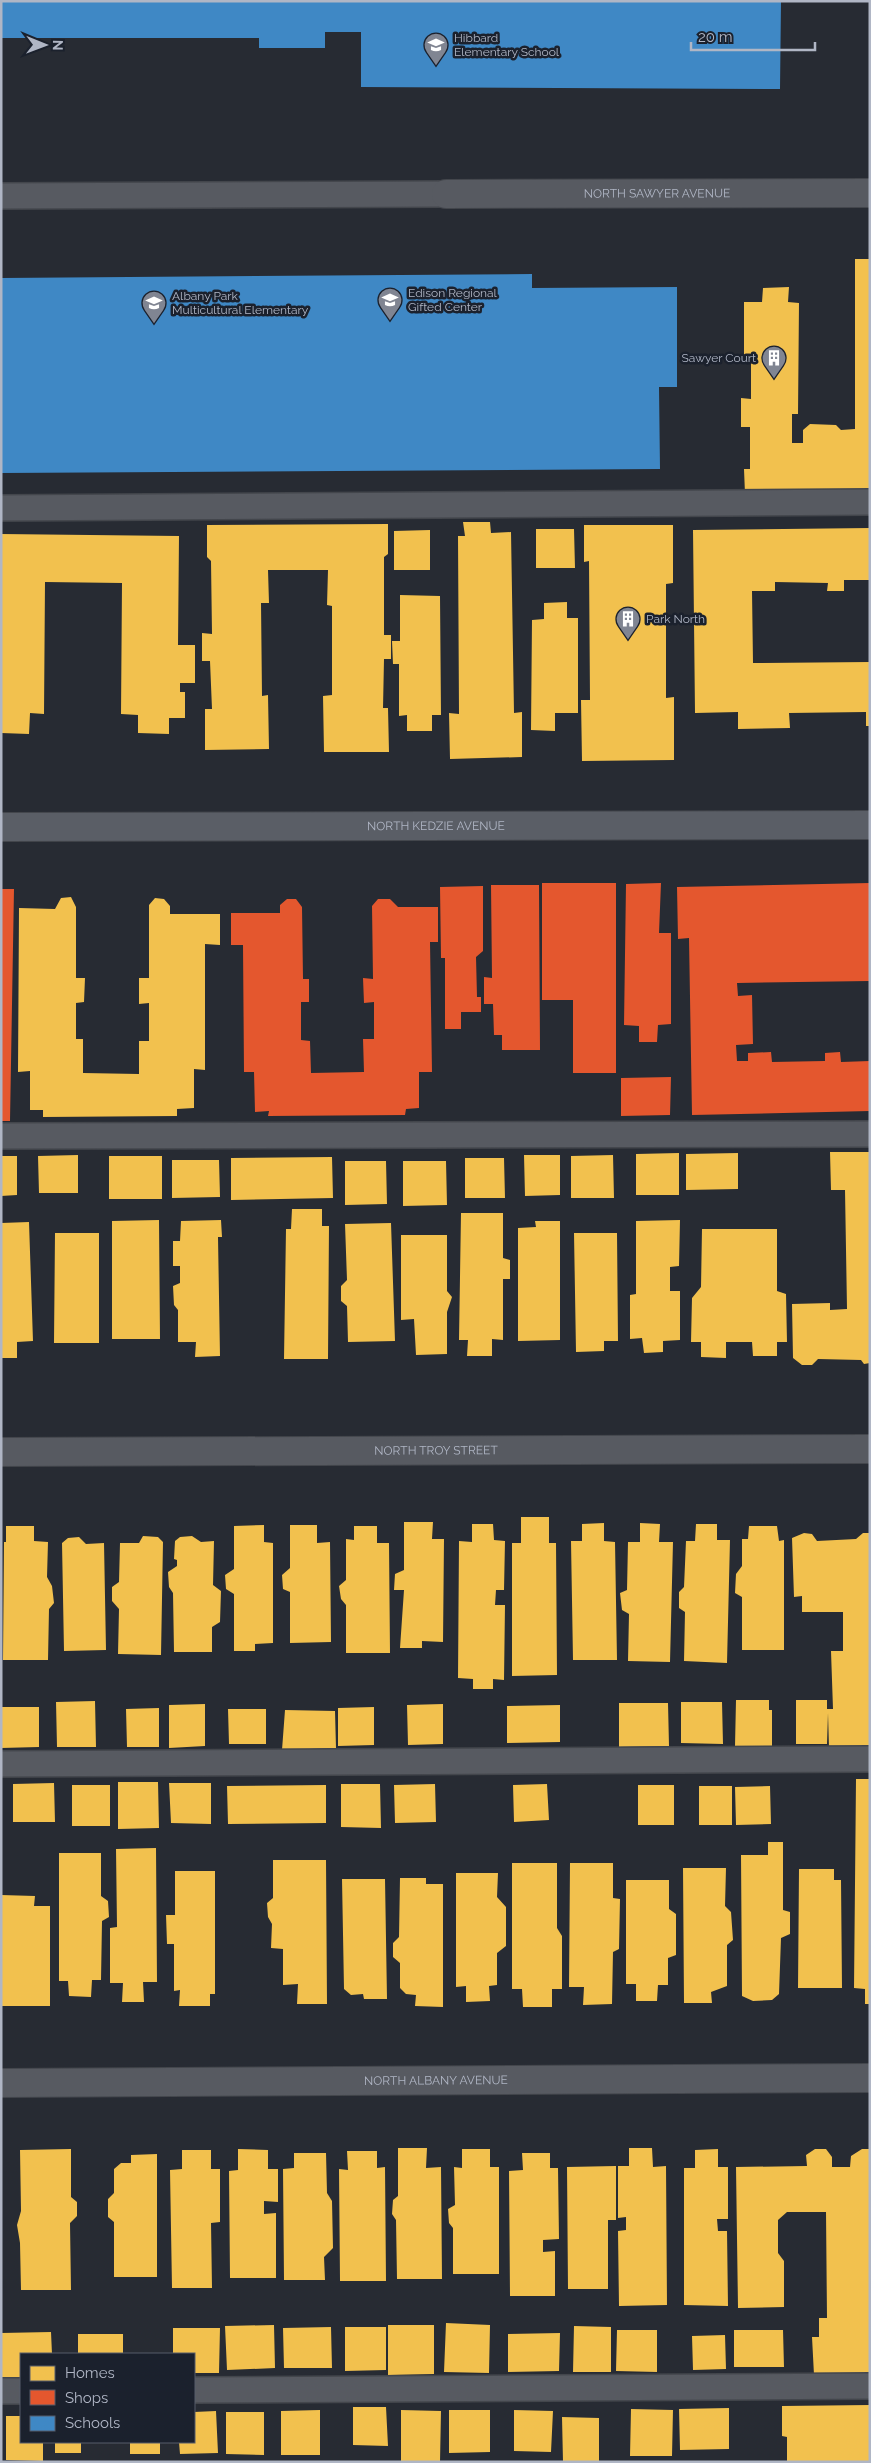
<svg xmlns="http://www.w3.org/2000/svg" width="871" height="2463" font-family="Raleway,sans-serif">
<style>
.homes{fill:#f2c14e}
.shops{fill:#e4572e}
.schools{fill:#3f88c5}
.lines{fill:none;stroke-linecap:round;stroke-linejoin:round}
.service-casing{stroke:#43464c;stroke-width:28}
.minor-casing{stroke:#43464c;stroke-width:30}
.secondary-casing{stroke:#43464c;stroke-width:30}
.service{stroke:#575a61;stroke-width:25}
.minor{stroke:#575a61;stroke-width:28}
.secondary{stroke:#5a5e66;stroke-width:28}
.labels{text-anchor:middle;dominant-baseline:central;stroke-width:5;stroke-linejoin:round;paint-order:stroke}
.poi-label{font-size:12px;fill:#b0b6c5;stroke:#1b212d;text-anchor:start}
.street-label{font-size:12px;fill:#b0b6c5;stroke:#1b212d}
</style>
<rect width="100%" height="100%" fill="#272b33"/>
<path class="homes" d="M855,259H870V494H745L744,469H750V427H741V398L751,399V360H744V302H762L763,288L789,287L788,302L799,303L798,414H792V443H803V430L810,424L836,425L841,430L855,429Z
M463,522H490L491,533L511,532L514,713L522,712V757L450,759L449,713L459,714L458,536H465Z
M388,524V554L384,557V635H391V659H384L383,708H388L389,752H324L323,696L332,695V606L327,605L328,570H268L269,603H261L262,696L268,695L269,749L205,750V709H212L210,661H202V633L212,634L211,561L207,557V525Z
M584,525H673V583L666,584V698L674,697V760L582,761L581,700H590L589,561L584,562Z
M870,528V580H844V591H827L828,583L775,582V591H752L753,663L870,662V726H866V712L789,713L790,728L738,729V712L695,713L693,530Z
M536,529H574L575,568H536Z
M430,530V570H394V531Z
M1,534L179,536L178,645H195V683H180V692H185V718H169V734L138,733V715L121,714L122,583L45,582L44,714L30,713L29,734L1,733Z
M400,595L440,596L441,715H432V731H407V715L399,716V664H393L392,641H400Z
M567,602V618H578V713H555V731L531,730L532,620L544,619V603Z
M71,897L76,907V978H85L84,1002L76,1003V1039H83V1073L139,1074V1041H149V1003L139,1004V978H149V905L155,898L164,899L170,906V914H220V945L205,944V1070L194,1069V1108L177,1109V1116L43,1117V1110H30V1071L18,1072L19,908L55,909L61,898Z
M830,1152H870V1363L864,1364L861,1360L818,1359L812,1365H802L793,1358L792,1304L830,1303V1310L847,1309L845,1190H831Z
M679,1153V1195H636V1154Z
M738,1153V1189L686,1190V1154Z
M78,1155V1193H39L38,1156Z
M524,1155H560V1195L525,1196Z
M613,1155L614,1198H571V1156Z
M1,1156H17V1195L1,1196Z
M109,1156H162V1199H109Z
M332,1157L333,1198L231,1200V1158Z
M465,1158H504L505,1198H465Z
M172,1160H219L220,1197L172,1198Z
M345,1161H386L387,1204L345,1205Z
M403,1161H446L447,1205L403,1206Z
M292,1209H322V1226H329L328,1359H284L286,1229H291Z
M461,1213H503V1258L510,1260V1279H503V1340L492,1339V1356H467L468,1340H459Z
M159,1220L160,1339H112V1221Z
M221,1220L222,1237H218L220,1356L195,1357L196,1342H178V1310L174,1305L173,1286L180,1283V1266H173V1241H180L181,1221Z
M680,1220L679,1266L670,1267V1291H680V1340L663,1341V1352L644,1353L642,1338L630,1339V1295L636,1294V1221Z
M535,1221H560V1340L518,1341V1228L536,1227Z
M29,1222L33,1341L17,1342V1358H1V1223Z
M391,1223L395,1341L348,1342L347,1306L341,1301V1286L347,1280L345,1224Z
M702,1229H777V1291L786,1294L787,1342H777V1356H753L752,1342H726V1358L701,1357V1342H691L692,1298L701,1287Z
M55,1233H99V1343H54Z
M574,1233H617L618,1341H604V1351L576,1352Z
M401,1235H447V1291L452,1297L447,1312V1354L416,1355L414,1319L401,1320Z
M521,1517H549V1543H556L557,1675L512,1676V1543H521Z
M404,1522H433L432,1539H444L443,1642L422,1641V1648H400L404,1590H394L395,1574L404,1570Z
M604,1523V1541L615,1542L617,1660H573L571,1541H582V1524Z
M640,1523L660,1524L659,1542H673L670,1662L628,1661L629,1614L622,1610L620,1593L627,1590L628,1542H640Z
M472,1524H493L494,1540L505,1541L504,1590H496L495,1605H505L504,1680L493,1679V1689H473V1679L458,1678L459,1541L472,1542Z
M696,1524H717V1540H730L727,1663L684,1661L685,1612L679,1608V1592L684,1587L686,1541H695Z
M264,1525V1542L273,1543V1643L255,1644V1651H234V1594L226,1589L225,1575L234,1569V1526Z
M290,1525H317V1543L330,1542L331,1642L290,1643V1592L283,1589L282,1575L290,1568Z
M6,1526H34V1541L48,1542L47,1577L52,1586L54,1603L49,1609L48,1660H3L4,1542H6Z
M354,1526H377V1543H389L390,1653H346V1605L341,1599L339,1586L346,1580V1539L354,1540Z
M749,1526H777L779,1541L784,1540V1650H742V1597L735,1593L736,1574L742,1566V1539H748Z
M804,1533L812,1534L817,1541L856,1539L863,1533H870V1747L829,1748L828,1713L827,1744H796V1700H827V1709H833L831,1651H843V1612H802V1596L794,1597L792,1538Z
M143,1536L158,1537L163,1542L161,1655L118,1654L119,1609L112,1601V1587L119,1582L120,1543H139Z
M192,1536L201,1542L214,1541L213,1585L221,1591L220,1622L212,1627V1652H174L173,1593L169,1587L168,1572L177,1566V1560L174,1559L175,1541L180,1537Z
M79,1537L86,1544L104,1543L106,1650L64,1651L62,1543L68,1538Z
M736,1700H769V1710H772V1747L735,1746Z
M95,1701L96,1747H57L56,1702Z
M681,1702H722L723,1744L681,1743Z
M619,1703H668L669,1746L619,1747Z
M205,1704V1746L169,1748V1705Z
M443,1704V1744L408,1745L407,1705Z
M560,1705V1742L507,1743V1706Z
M1,1707H39V1747L1,1748Z
M374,1707V1745L338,1746V1708Z
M159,1708V1747H127L126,1709Z
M228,1709H266V1744H229Z
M285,1710L335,1711L336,1748L282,1750Z
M856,1779H870V2004H865V1989L854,1988Z
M118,1782H158L159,1828L118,1829Z
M54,1783L55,1822H13V1784Z
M169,1783H211V1824L171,1823Z
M341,1784H380L381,1828L341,1827Z
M435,1784L436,1822L395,1823L394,1785Z
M547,1784L549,1820L514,1822L513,1785Z
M72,1785H110V1826H72Z
M326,1785V1823L228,1824L227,1786Z
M638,1785H674V1825H638Z
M699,1786H732V1825H699Z
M770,1786L771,1824L736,1825L735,1787Z
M768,1842H783V1910L790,1912V1934L781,1938L779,1994L772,2000L753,2001L742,1996L741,1855H768Z
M156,1848L157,1982H143L144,2002H122L123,1983H110V1928L117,1927L116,1849Z
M59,1853H101V1896L108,1901L109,1917L102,1921L101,1980H92L91,1997L69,1996L68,1981H59Z
M273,1860H326L327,2004H297L298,1984L283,1985V1949L271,1948L272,1924L268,1917L267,1903L273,1898Z
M512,1863H557V1928L562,1936V1989H552V2007H523L522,1989H512Z
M570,1863H613V1898L620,1899L619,1949L613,1952L612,2004L583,2005L584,1987H569Z
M683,1868H726L725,1906L731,1912L733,1940L727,1945V1986L711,1992L712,2003H684Z
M799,1869H834V1880H841L842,1988H798Z
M175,1871H215V1994H210V2006H179L180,1990L174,1991V1944H167L166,1915H175Z
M456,1873H498L497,1897L506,1907V1946L497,1953V1985L489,1986L490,2001L466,2002V1986L456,1987Z
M400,1878H426V1884H443V2007L415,2006L416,1995L406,1994L400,1988V1963L393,1957V1943L399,1937Z
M342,1879H385L387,1999H364L363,1994L351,1995L344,1989Z
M626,1880H669V1909L676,1914V1955L668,1958V1985H658L657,2001H636V1984H626Z
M1,1895L35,1896L34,1906H50V2006H2Z
M398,2148H427L426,2168L441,2167L442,2279H397L396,2220L392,2214L393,2200L398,2196Z
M629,2148H652L653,2167L666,2166L667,2305L619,2306L618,2231L626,2230V2217L618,2218V2166H629Z
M71,2149V2197L77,2202V2216L70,2223L71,2290H21L20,2243L17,2225L21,2211L20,2150Z
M238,2149L268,2150V2169H278V2202L264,2201V2214L276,2213V2278H230L229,2171L238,2170Z
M462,2149H490V2167H499V2274H453V2228L449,2223L448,2209L455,2205L454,2167L462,2168Z
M718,2149V2167H728V2219H717L718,2231H727L728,2306L684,2305V2168H695V2150Z
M815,2149H826L832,2157V2167H850L851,2156L862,2149H870V2373L814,2375L812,2337H819V2318H827L826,2212H787L778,2220V2253L784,2261V2307L738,2308L736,2167L807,2166L806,2155Z
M182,2150H211V2169H220V2222L211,2223L212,2288H172L170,2170L182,2169Z
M347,2151H377V2168L385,2167L386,2281H340L339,2169L348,2170Z
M294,2153H326L327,2193L332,2201L333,2248L324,2257L325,2280H284L283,2169L294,2168Z
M522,2153H550V2168H558L559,2239L543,2240V2252L555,2251V2296H510L509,2171L523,2170Z
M157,2154V2277H114V2222L108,2217V2199L114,2193V2169L121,2163H131V2155Z
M616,2166V2220H608V2289H568L567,2167Z
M446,2323L490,2325L489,2373L444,2372Z
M274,2325L275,2368L227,2370L225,2326Z
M388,2325H434V2374L388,2375Z
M574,2326L611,2327V2372H573Z
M331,2327L332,2368H284L283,2328Z
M345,2327H386V2370L345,2371Z
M173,2328H220L219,2373H194V2354H173Z
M617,2330H657V2372L616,2371Z
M734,2330H783L784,2367H734Z
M51,2332L52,2354H21V2378H1V2333Z
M560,2333L559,2371L508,2372V2334Z
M78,2334H123V2354H78Z
M725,2335L726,2369L693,2370L692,2336Z
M870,2405V2462H787V2437L782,2436V2406Z
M353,2407H386L388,2446L353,2445Z
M729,2408V2449L680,2450L679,2409Z
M631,2409L673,2410L672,2456H630Z
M320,2410V2455H281V2411Z
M401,2410L441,2411L440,2462H401Z
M449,2410H490V2452L449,2453Z
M514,2410L553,2411L551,2452L514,2451Z
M216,2411L218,2453L180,2454L179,2442H194V2412Z
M226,2412H264V2455L226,2454Z
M6,2416H21V2442H43V2461L6,2460Z
M562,2417L599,2418V2462H563Z
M55,2442H81V2453H55Z
M130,2442H160V2454H130Z"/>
<path class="shops" d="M542,883H616V1073H573V1000H542Z
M661,883L659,933H671V1024L658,1025L657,1042H639V1026L624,1025L626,884Z
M870,883V981L737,983L738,996L752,995L753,1044L736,1045L737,1061H748V1053L771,1052L772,1062L825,1061V1053L840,1052L841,1062L870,1061V1111L692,1115L689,938L678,939L677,887Z
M491,885H539L540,1050H502V1035H494L493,1004H484V977L492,978Z
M483,886V951L476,957L477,997H481V1012H461V1029H445V958H441L440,887Z
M1,889H14L10,1121H1Z
M287,899H296L302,907L303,979H309V1002H301V1040L310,1041L311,1073L364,1072L363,1039H374V1002L364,1003L363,978L373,979L372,906L378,899H390L398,907H438V942H430L432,1072H419V1108L406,1109L405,1115L268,1116L269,1111L255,1112L254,1072H244L243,945H231V913H280V905Z
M671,1077L670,1115L621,1116V1078Z"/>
<path class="schools" d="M1,1H781L780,89L361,87V32H325V48H259V38H1Z
M532,274V288L677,287V387H659L660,469L1,473V278Z"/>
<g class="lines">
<defs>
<path id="service" d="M1,196L446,194
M1,508L870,502
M1,1136L870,1134
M1,1764L870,1759
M194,2390L870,2386
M1,2391H21"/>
<g id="minor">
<path id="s1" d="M446,194L870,193"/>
<path id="s2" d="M1,1452L870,1449"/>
<path id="s3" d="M1,2083L870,2078"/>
</g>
<g id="secondary">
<path id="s4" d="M1,827L870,825"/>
</g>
</defs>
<use href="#service" class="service-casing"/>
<use href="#minor" class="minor-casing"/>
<use href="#secondary" class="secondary-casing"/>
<use href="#service" class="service"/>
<use href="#minor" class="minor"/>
<use href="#secondary" class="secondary"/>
</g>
<defs>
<symbol id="school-pin" viewBox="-11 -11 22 30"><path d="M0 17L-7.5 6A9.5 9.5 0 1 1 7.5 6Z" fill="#808592" stroke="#1b212d"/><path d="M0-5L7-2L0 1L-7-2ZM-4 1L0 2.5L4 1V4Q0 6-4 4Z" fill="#fff"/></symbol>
<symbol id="building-pin" viewBox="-11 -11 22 30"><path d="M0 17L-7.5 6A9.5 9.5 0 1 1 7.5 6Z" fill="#808592" stroke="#1b212d"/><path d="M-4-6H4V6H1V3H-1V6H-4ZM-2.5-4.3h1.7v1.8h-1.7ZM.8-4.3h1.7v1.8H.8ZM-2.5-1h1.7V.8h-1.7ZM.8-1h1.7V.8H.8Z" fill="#fff"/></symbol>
</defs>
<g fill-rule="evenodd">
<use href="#school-pin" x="422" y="31" width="28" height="38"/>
<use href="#school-pin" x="376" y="286" width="28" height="38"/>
<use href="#school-pin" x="140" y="289" width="28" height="38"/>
<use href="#building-pin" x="760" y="344" width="28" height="38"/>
<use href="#building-pin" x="614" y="605" width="28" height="38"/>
</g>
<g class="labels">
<g class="poi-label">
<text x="454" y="38">Hibbard<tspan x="454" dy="14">Elementary School</tspan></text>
<text x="408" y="293">Edison Regional<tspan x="408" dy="14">Gifted Center</tspan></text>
<text x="172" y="296">Albany Park<tspan x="172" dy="14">Multicultural Elementary</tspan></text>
<text x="756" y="358" text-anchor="end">Sawyer Court</text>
<text x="646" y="619">Park North</text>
</g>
<g class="street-label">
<text stroke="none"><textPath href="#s1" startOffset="211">NORTH SAWYER AVENUE</textPath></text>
<text stroke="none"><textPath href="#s4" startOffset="435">NORTH KEDZIE AVENUE</textPath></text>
<text stroke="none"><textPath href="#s2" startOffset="435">NORTH TROY STREET</textPath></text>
<text stroke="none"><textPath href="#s3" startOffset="435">NORTH ALBANY AVENUE</textPath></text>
</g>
</g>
<rect width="871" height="2463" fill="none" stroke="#b0b6c5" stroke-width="5"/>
<rect x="20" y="2353" width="175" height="90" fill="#1b212d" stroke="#575d6a"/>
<rect x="30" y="2366" width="25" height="15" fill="#f2c14e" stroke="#575d6a"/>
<text x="65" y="2378" font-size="15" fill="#b0b6c5">Homes</text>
<rect x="30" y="2390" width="25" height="15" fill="#e4572e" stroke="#575d6a"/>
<text x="65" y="2403" font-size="15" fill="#b0b6c5">Shops</text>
<rect x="30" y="2416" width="25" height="15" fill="#3f88c5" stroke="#575d6a"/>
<text x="65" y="2428" font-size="15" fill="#b0b6c5">Schools</text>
<g transform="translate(45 45) rotate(91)" stroke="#1b212d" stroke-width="4" paint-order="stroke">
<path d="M0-4L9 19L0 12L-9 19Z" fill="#b0b6c5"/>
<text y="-8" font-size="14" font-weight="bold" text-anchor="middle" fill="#b0b6c5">N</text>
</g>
<path d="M691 42v8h124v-8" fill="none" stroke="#b0b6c5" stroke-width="2.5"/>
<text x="698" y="42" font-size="15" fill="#b0b6c5" stroke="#1b212d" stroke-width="4" paint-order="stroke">20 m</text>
</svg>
